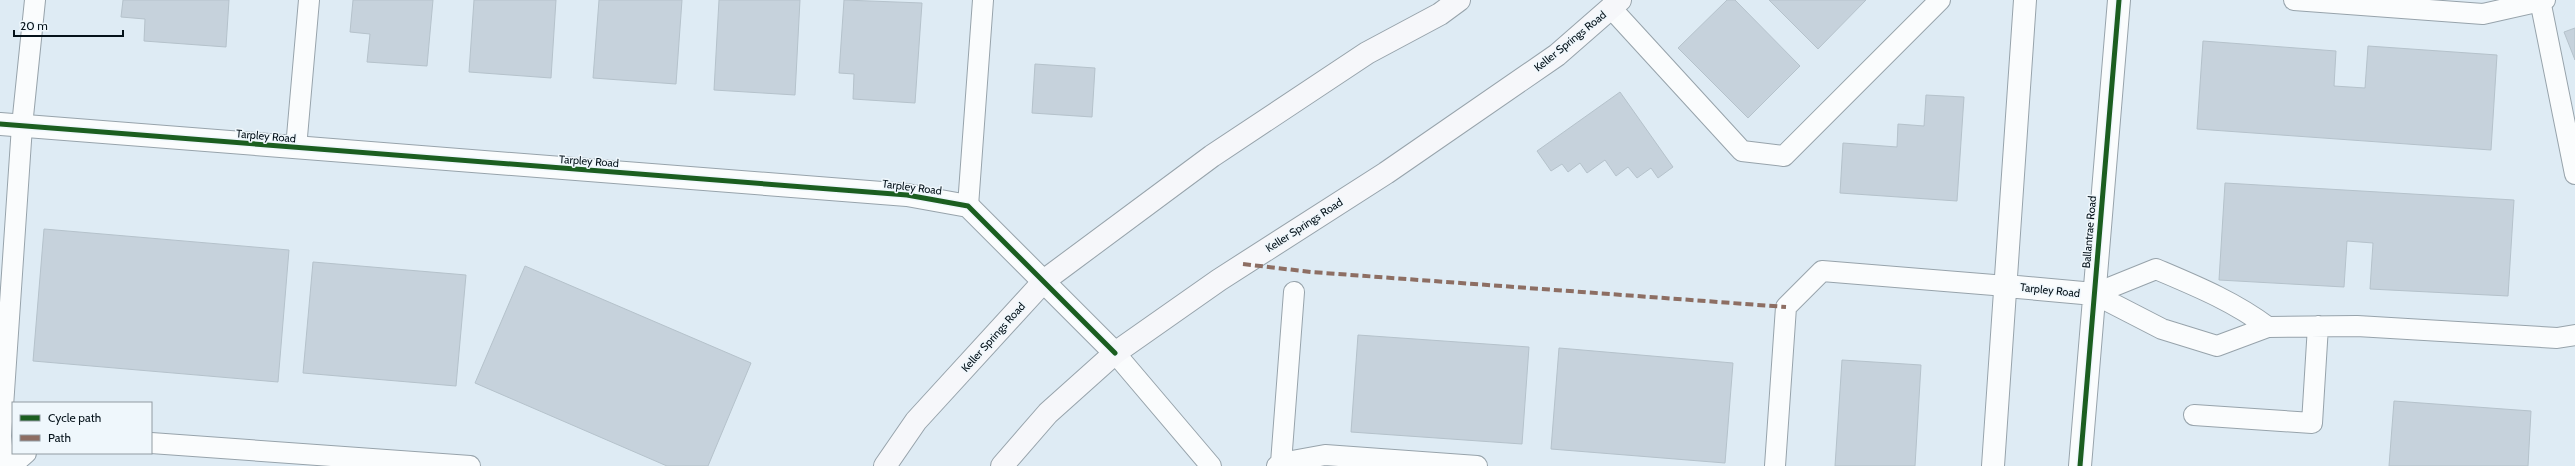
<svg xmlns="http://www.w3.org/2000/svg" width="2575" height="466" font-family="Cabin,sans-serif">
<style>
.building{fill:#c6d2dc;stroke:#b5c2cb}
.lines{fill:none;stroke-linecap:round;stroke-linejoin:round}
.lane-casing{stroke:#97a3ab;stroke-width:22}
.street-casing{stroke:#97a3ab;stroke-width:24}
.secondary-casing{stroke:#97a3ab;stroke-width:24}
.lane{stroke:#fafcfd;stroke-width:20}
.street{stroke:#fafcfd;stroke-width:22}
.secondary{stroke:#f6f7fa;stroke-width:22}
.quiet{stroke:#8d6e63;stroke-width:4;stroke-dasharray:8 4;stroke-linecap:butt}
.cycleway-casing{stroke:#eff7fc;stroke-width:8}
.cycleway{stroke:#1b5e20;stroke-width:5}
.labels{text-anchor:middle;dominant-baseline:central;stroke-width:3;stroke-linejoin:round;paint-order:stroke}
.street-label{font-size:11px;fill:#05121a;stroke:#eff7fc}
</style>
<rect width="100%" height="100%" fill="#deebf4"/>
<path class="building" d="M123,0H229L226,47L144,41L145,19L121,17Z
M353,0H433L427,66L367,62L370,34L350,32Z
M474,0H556L551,78L469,72Z
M599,0H682L676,84L593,78Z
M719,0H800L795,95L714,90Z
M844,0L922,3L915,103L853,99L854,74L839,73Z
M1727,0H1735L1800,66L1748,118L1678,48Z
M1769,0H1866L1818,49Z
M2575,28V60L2564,32Z
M2203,41L2336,51L2334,86L2365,88L2368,46L2497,55L2491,150L2197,129Z
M1035,64L1095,68L1092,117L1032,113Z
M1620,92L1673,167L1658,178L1651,168L1637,178L1628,167L1616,176L1605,160L1587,173L1580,163L1568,172L1562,164L1551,171L1537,151Z
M1926,95L1964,97L1957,201L1840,193L1843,143L1897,147L1898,124L1924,126Z
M2225,183L2514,200L2508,296L2370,289L2373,243L2347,241L2344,287L2219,280Z
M44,229L289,250L278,382L33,361Z
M313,262L466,275L456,386L303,373Z
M525,266L751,363L708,466H667L475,383Z
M1358,335L1529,347L1522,444L1351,432Z
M1559,348L1733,363L1725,463L1551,449Z
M1842,360L1921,365L1915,466H1835Z
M2394,401L2531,411L2528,466H2389Z"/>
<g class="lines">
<defs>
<path id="lane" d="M2294,0L2483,14L2545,0
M2540,0L2575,174
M1611,8L1742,151L1784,156L1940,0
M296,148L309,0
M968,206L983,0
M2156,269C2196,286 2233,301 2268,327L2217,346L2162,329L2094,294Z
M2268,327L2357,326L2557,338L2575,335
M1115,353L1211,466
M2194,415L2312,423L2318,326
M151,443L470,466
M1281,463L1294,292
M4,466L1,436L22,126L35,0
M11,466L26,453
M1277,466L1281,463L1325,455L1477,466
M1775,466L1786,307L1822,271L2006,286"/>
<path id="street" d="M0,124L907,195L968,206L1115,353
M2006,286L2094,294
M1993,466L2025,0
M2080,466L2119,0"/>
<path id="secondary" d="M885,466L916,421L1045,280L1212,156L1367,53L1440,14L1459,0
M1002,466L1048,413L1115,353L1219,280L1386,173L1557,55L1620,0"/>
</defs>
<use href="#lane" class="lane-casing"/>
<use href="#street" class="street-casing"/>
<use href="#secondary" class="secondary-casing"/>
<use href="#lane" class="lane"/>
<use href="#street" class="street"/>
<use href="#secondary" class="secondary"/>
<path class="quiet" d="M1243,264L1311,272L1786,307"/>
<defs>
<path id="cycleway" d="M0,124L907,195L968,206L1115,353
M2080,466L2119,0"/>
</defs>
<use href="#cycleway" class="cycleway-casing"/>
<use href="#cycleway" class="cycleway"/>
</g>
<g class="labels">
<g class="street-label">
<text transform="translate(1570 41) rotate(-39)">Keller Springs Road</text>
<text transform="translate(266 136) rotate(5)">Tarpley Road</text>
<text transform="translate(589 161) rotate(4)">Tarpley Road</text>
<text transform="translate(912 187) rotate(7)">Tarpley Road</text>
<text transform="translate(1304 225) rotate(-33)">Keller Springs Road</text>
<text transform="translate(2089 232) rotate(-85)">Ballantrae Road</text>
<text transform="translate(2050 290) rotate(6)">Tarpley Road</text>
<text transform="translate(993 337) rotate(-48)">Keller Springs Road</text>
</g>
</g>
<rect x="12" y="402" width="140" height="52" fill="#eff7fc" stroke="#919ba2"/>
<rect x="20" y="415" width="20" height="6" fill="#1b5e20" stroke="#919ba2"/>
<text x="48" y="422" font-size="12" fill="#05121a">Cycle path</text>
<rect x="20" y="435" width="20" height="6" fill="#8d6e63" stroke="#919ba2"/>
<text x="48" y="442" font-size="12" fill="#05121a">Path</text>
<path d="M14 30v6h109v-6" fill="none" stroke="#05121a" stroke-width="2"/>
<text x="20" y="30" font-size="12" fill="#05121a" stroke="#eff7fc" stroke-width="3" paint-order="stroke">20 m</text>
</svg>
